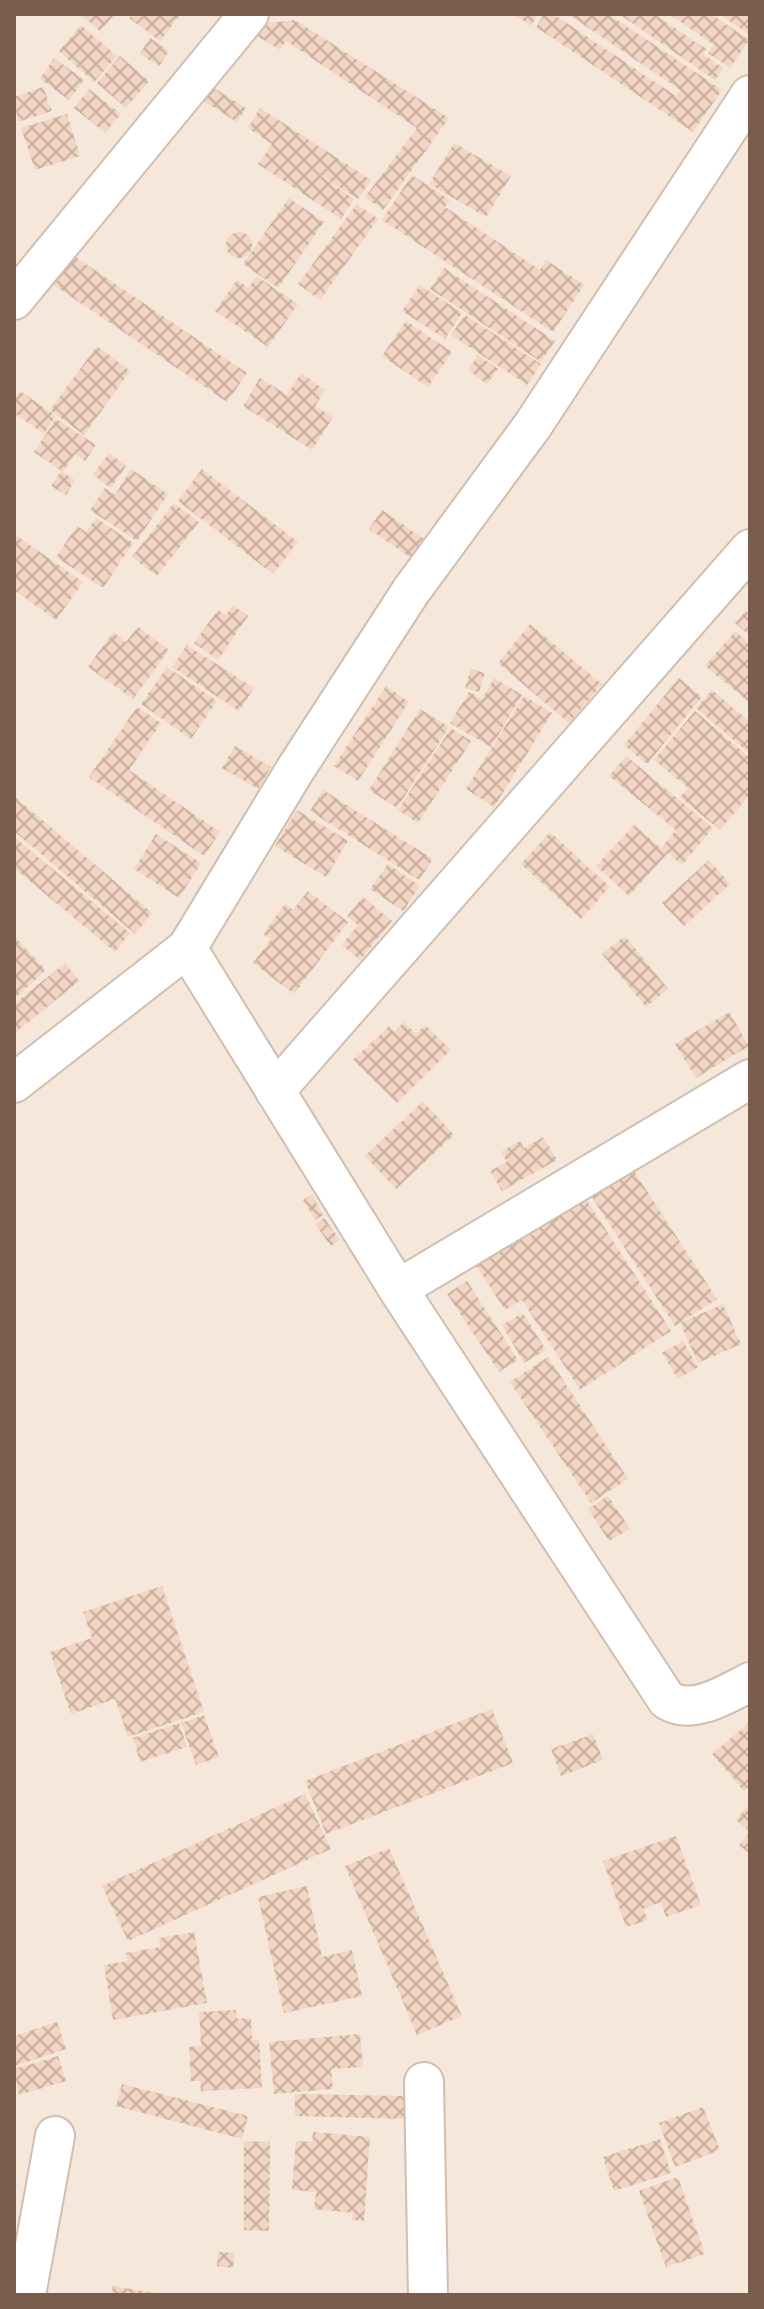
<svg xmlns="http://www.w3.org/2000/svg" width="764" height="2309" font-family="Arial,sans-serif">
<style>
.residential{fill:#f5e8da}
.building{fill:url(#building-cross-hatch)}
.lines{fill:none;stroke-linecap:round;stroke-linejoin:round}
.street-casing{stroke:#d1beb0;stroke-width:42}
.street{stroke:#fff;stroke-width:38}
</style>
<defs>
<pattern id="building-cross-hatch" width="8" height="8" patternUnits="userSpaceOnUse" patternTransform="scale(2)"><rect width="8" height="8" fill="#f3d5c3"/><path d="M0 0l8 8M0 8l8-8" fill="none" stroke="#cab0a1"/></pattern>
</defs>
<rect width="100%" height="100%" fill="#fdf6ec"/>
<path class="residential" d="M14,14H750V2295H14Z"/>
<path class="building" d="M80,14H115L100,31Z
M132,14H181L160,41L129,18Z
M513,14H538L531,26Z
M544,14H553L676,96L680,90L568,14H608L722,90L693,132L536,27Z
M619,14H654L706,49L703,54L723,68L715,80Z
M669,14H711L749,40L730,68L708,53L714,45Z
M719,14H750V35Z
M295,20L449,118L383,210L365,197L417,128L286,41L280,50L254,34L260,24Z
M81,25L117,56L94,82L59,51Z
M150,38L169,51L159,66L140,54Z
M120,56L149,81L126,108L97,83Z
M54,58L84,80L69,100L40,79Z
M209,85L246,108L237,122L200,99Z
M43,87L52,111L18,122L14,97Z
M89,89L121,114L105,133L74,108Z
M260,108L371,180L358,199L314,171L354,199L341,219L258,164L272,144L248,128Z
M67,114L80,156L35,170L21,128Z
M454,143L511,176L486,217L429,184Z
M412,175L450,200L445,207L540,270L546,260L584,285L553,332L382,220Z
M289,198L324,222L278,288L243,264Z
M357,204L378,219L320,300L298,284Z
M226 245a13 13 0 1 1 26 0a13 13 0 1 1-26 0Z
M68,252L247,373L227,402L48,281Z
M444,268L555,341L541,362L430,289Z
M256,276L298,304L268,347L215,311L237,280L248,288Z
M420,285L462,313L445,339L402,311Z
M465,315L541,364L527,385L451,335Z
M406,321L452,352L428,387L382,356Z
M97,346L130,371L84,435L50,410Z
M478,355L498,369L487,384L468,370Z
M301,373L325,390L315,406L333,417L312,450L243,406L260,378L287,395Z
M20,391L56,416L44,434L14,413V399Z
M56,419L96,445L85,461L75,454L63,472L34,452Z
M109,453L126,466L111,488L93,475Z
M131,469L168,494L137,541L90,510L105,488L115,495Z
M202,469L298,542L273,574L178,501Z
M61,471L75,480L66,495L51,486Z
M174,503L199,522L157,576L132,557Z
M382,510L424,539L411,558L369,529Z
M96,518L133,543L103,588L56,557L77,526L86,532Z
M14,534L83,582L56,620L14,590Z
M233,605L248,616L218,660L194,643L218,610L226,615Z
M746,611L750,615V636L735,623Z
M530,624L602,684L569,723L498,663Z
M138,627L169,650L133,699L88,667L113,632L126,642Z
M735,631L750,644V703L705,666Z
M187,645L254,688L239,711L172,667Z
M167,667L217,701L191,739L141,704Z
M471,669L485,673L479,692L465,688Z
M494,678L522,695L491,747L450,723L469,692L482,699Z
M679,678L702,697L647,764L624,745Z
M386,686L409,702L358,781L334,766Z
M712,690L750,722V754L696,708Z
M524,696L552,713L494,807L466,789Z
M137,707L161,723L129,770L220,832L204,856L89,777Z
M420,709L449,727L397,808L369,790Z
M695,711L750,758V794L720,830L680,797L688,788L654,760Z
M451,728L471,741L418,823L398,810Z
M235,746L271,767L258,789L222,768Z
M626,756L713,828L682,865L668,853L629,896L596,866L634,825L661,848L676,830L609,776Z
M323,790L433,859L419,880L310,811Z
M14,796L152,913L135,934L14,831Z
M297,810L348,841L326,877L275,846Z
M550,832L610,887L581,919L521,864Z
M156,834L201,863L179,898L134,869Z
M14,837L130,933L115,952L14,868Z
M709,860L730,884L684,926L662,903Z
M388,864L420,886L403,911L370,889Z
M308,891L348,922L294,994L253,963L271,939L263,934L285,904L293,910Z
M363,897L392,921L360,960L342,945L358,925L347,916Z
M14,936L46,970L14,999Z
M625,936L668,989L646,1007L602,954Z
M65,963L79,981L14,1034V1004Z
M729,1012L749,1046L696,1078L675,1044Z
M404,1022L416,1034L425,1025L451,1050L397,1103L353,1060L389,1026L394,1032Z
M423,1101L454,1135L396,1189L365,1156Z
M543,1137L557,1160L502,1191L490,1171L507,1162L501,1152L520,1141L524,1148Z
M632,1168L717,1299L675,1326L590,1194Z
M312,1195L323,1215L315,1220L303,1200Z
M584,1196L671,1331L580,1390L522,1300L505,1310L476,1265Z
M324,1218L340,1240L331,1246L315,1224Z
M467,1281L518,1360L499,1372L447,1294Z
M723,1304L741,1344L698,1363L680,1323Z
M523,1313L546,1350L524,1363L502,1325Z
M683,1341L698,1367L678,1379L662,1353Z
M548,1357L628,1479L591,1503L510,1382Z
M608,1496L630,1529L609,1541L588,1509Z
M162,1586L204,1712L128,1737L115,1699L71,1714L50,1652L92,1638L83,1612Z
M492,1709L513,1763L326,1834L305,1781Z
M204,1715L219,1757L196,1765L181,1723Z
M750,1722V1786L744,1791L712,1754Z
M179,1723L187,1747L140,1762L133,1738Z
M593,1734L603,1760L561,1776L551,1749Z
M305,1794L331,1849L128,1941L102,1886Z
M750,1803V1854L739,1845L750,1832L736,1820Z
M676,1836L701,1905L666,1917L661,1902L643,1909L648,1920L626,1927L603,1861Z
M389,1848L462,2016L417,2035L345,1866Z
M307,1886L322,1957L352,1950L362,1996L284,2013L258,1897Z
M194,1932L207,2003L113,2020L104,1965L128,1961L126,1953L160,1947L159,1938Z
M236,2010L237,2019L251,2018L252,2040H259L262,2088L201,2091L200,2081H191L189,2047L201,2046L199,2012Z
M57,2022L66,2049L14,2066V2036Z
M360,2034L363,2067L331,2069L333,2089L274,2094L269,2042Z
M58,2056L66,2081L19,2095L14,2069Z
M122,2084L248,2116L242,2139L116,2106Z
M295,2094L407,2096V2119L295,2116Z
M703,2107L720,2150L675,2167L659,2123Z
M313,2132L370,2137L364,2221L352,2220L353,2213L314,2209L316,2192L292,2190L296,2141L312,2142Z
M660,2139L671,2173L614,2191L603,2157Z
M244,2141L270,2142L269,2231L244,2230Z
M678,2177L705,2254L666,2267L639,2191Z
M218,2252L234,2253L233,2268L217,2266Z
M113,2286L155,2293V2295H111Z"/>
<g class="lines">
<defs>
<path id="street" d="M14,300L249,14
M187,948L398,1289L667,1700C693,1716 726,1694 750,1682
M14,1083L187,948L295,770L411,591L533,425L750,95
M275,1091L750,549
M398,1289L750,1079
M424,2082L428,2295
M26,2295L55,2136"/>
</defs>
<use href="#street" class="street-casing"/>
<use href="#street" class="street"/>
</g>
<rect width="764" height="2309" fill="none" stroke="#7a5c4d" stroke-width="32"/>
</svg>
